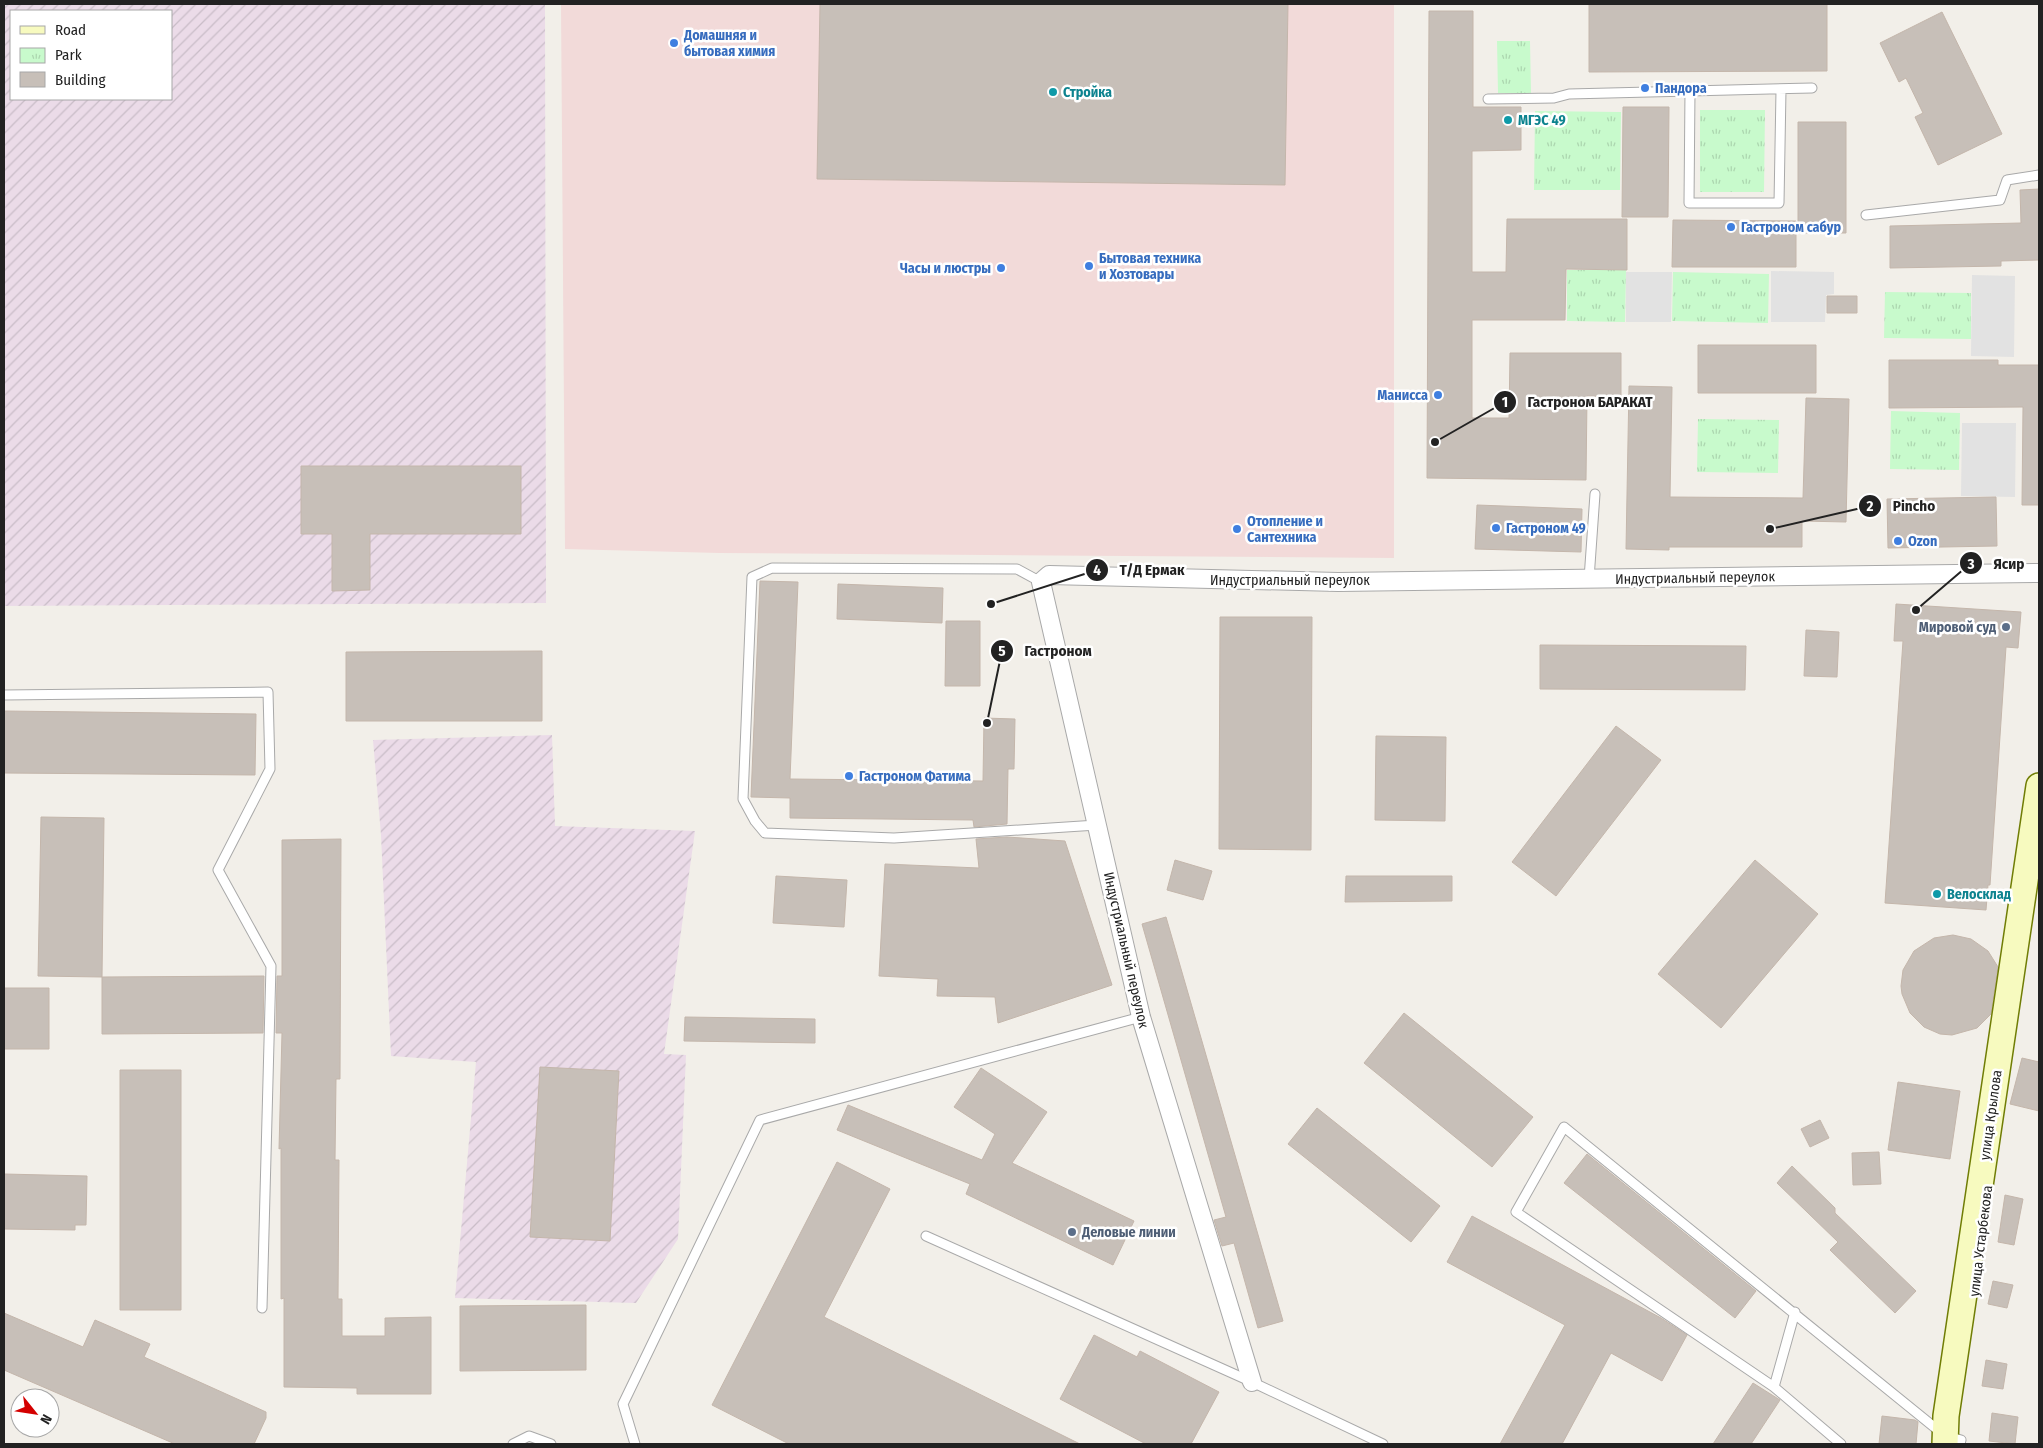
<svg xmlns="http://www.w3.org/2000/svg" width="2043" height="1448" font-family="'Fira Sans Condensed',sans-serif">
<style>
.commercial{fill:#f2dad9}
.industrial{fill:url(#industrial-furrows);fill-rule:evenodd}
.park{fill:url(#park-tufts)}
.parking{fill:#e2e2e2}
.building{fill:#c7bfb8;stroke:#c4b6ab}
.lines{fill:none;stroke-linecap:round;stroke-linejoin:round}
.service-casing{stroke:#a9a9a9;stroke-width:11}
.minor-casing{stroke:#a9a9a9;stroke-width:20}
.secondary-casing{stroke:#707d05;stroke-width:28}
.service{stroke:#fff;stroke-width:9}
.minor{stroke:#fff;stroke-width:18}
.secondary{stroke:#f7fabf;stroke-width:25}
.shop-dot{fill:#3f7fe0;stroke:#fff;stroke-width:2}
.culture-dot{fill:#0f9aa8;stroke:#fff;stroke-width:2}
.service-dot{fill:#5c6f8a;stroke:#fff;stroke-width:2}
.labels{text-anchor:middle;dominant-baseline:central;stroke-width:5;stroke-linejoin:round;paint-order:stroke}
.shop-label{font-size:14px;font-weight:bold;fill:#366cbe;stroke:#fff;text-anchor:start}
.culture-label{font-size:14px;font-weight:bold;fill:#0d838f;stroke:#fff;text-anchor:start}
.street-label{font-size:14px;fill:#222;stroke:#fff}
.service-label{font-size:14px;font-weight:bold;fill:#4e5e75;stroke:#fff;text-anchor:end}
.leader{fill:none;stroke:#222;stroke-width:2}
.callout-dot{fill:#222;stroke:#fff;stroke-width:2}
.mark-label{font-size:15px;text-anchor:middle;font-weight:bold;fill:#fff}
.callout-label{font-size:15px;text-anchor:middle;font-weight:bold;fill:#222;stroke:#fff;stroke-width:5;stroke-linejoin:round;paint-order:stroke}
</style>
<defs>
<pattern id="industrial-furrows" width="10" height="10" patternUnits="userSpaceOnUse" patternTransform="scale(1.25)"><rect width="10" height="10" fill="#ebdbe8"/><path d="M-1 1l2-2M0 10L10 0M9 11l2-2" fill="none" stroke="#c9bcc7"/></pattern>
<pattern id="park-tufts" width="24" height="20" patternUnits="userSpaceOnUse" patternTransform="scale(1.25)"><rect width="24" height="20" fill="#c8facc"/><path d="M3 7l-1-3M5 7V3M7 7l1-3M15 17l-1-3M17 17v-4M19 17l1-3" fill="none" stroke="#acd6af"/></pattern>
</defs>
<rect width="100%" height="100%" fill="#f2efe9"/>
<path class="commercial" d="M561,4H1394V558L719,553L565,549Z"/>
<path class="industrial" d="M4,4H545L546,603L4,606ZM11,11H171V99H11Z
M552,735L555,826L695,831L664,1054L686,1055L678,1239L636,1303L455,1298L476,1062L391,1056L381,835L373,740Z"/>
<path class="park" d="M1497,41H1530L1531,93H1498Z
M1700,110H1765L1764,192H1700Z
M1535,111L1621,112L1620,190H1534Z
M1567,270H1626L1625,322L1567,321Z
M1673,272L1769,274L1768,323L1672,321Z
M1885,292L1971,293V339L1884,338Z
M1891,411L1960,413L1959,470L1890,469Z
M1698,419L1779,420L1778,473L1697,472Z"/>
<path class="parking" d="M1771,271L1834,272V294L1826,295L1825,322H1771Z
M1626,272H1672L1671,322H1626Z
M1972,275L2015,276L2014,357L1971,356Z
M1962,423H2016L2015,497L1961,496Z"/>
<path class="building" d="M820,4H1288L1285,185L817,179Z
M1589,4H1827V71L1589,72Z
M1429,11H1473V107H1521V150L1472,151V272H1506L1507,219H1627V270L1566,269L1565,320H1472V418H1509L1510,353H1621V397L1587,396L1586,480L1427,478Z
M1942,12L2002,134L1938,165L1915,117L1923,113L1906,78L1899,82L1880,43Z
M1623,107H1669L1668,217H1622Z
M1798,122H1846V233H1798Z
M2039,189V260L2001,261V266L1890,268V226L2021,223L2020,190Z
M1673,220L1796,221V267H1672Z
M1827,296H1857V313H1827Z
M1698,345H1816V393H1698Z
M1889,360H1998V365H2039V505H2022L2023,407L1889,408Z
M1629,386L1672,387L1670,497L1803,498L1806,398L1849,399L1846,522L1802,521V547H1669V550L1626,549Z
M301,466H521V534H370V590L332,591V534H301Z
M1996,497L1997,546L1888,548L1887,499Z
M1477,505L1582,509L1581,552L1475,549Z
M760,581L798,582L790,779L983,781L984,718L1015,719L1014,769H1008L1007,824L974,827L973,820L790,818V798L751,797Z
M838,584L943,588L942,623L837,619Z
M1896,604L2021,612L2018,648L2006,647L1990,885H1988L1986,910L1885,903L1903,641H1894Z
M1220,617H1312L1311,850L1219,849Z
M946,621H980V686H945Z
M1806,630L1839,632L1837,677L1804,676Z
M1540,645L1746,646L1745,690L1540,689Z
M542,651V721H346V652Z
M4,711L256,714L255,775L4,773Z
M1616,726L1661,760L1556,896L1512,862Z
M1376,736L1446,737L1445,821L1375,820Z
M41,817L104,818L102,977L38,976Z
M1007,837L1065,841L1112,985L998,1023L995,997L937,996L938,979L879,976L885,864L979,868L976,839Z
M341,839L340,1079H336L335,1160H339L338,1299H342V1336H385V1318L431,1317V1394H357V1388L284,1387V1298L281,1299V1148L279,1149L282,1033H276L277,976H282V840Z
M1175,860L1212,871L1203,900L1167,890Z
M1755,860L1818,914L1721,1028L1658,974Z
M776,876L847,880L844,927L773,923Z
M1346,876H1452V901L1345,902Z
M1166,917L1283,1321L1258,1328L1234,1243L1222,1246L1214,1220L1226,1217L1142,924Z
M1953,935L1971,939L1988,951L1998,967L1991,1014L1977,1028L1952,1035L1940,1034L1924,1027L1910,1013L1902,994L1901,986L1903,970L1914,951L1934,938Z
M264,976L263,1033L102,1034V977Z
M4,988H49V1049H4Z
M1404,1013L1533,1117L1492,1167L1364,1063Z
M685,1017L815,1019V1043L684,1041Z
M2022,1058L2039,1062V1111L2010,1104Z
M540,1067L619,1071L610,1241L530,1237Z
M981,1068L1047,1112L1012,1163L1134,1221L1113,1265L966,1194L970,1184L837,1130L848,1105L982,1160L995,1134L954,1107Z
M120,1070H181V1310H120Z
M1898,1082L1960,1091L1950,1159L1888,1150Z
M1317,1108L1440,1206L1411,1242L1288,1144Z
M1820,1120L1829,1138L1810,1147L1801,1129Z
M1879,1152L1881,1184L1853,1185L1852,1153Z
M1587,1154L1756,1291L1735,1318L1564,1183Z
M837,1162L890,1189L824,1317L1080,1444H789L712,1405Z
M1792,1166L1835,1208V1213L1916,1291L1895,1313L1830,1250L1838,1242L1777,1183Z
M4,1174L87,1176L86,1225H75V1230L4,1229Z
M2005,1195L2023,1199L2014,1245L1998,1242Z
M1472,1216L1661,1318L1687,1335L1662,1381L1611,1353L1562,1444H1500L1565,1325L1447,1262Z
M1993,1281L2013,1285L2007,1308L1988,1304Z
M586,1305V1370L460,1371V1306Z
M4,1313L83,1347L95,1320L150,1344L144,1357L266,1412V1418L254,1444H175L4,1370Z
M1094,1335L1137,1357L1140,1351L1219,1392L1191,1444H1146L1060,1399Z
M1986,1360L2007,1364L2003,1389L1982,1386Z
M1753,1383L1780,1400L1751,1444H1713Z
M1992,1413L2018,1417L2015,1444L1989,1441Z
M1882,1416L1915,1420L1918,1422L1916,1444H1879Z"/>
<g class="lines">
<defs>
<path id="service" d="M1690,91L1689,203H1779L1781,90
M1488,99L1554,98L1569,94L1812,88
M1866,215L2000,200L2007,180L2039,175
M1589,579L1595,494
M1041,582L1017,569L772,568L752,577L743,799L755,821L765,833L894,838L1097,825
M4,695L268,692L270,769L218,870L271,966L262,1308
M926,1236L1252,1382L1383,1444
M1774,1387L1795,1312
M513,1444L529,1436L551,1444
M635,1444L623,1404L760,1120L1141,1017
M1841,1444L1774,1387L1516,1212L1564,1127L1944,1435L1961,1440L1960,1444"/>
<path id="minor" d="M1252,1382L1141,1017L1041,582L1049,575L1338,582L2039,573"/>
<path id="secondary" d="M1945,1444L1946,1416L2039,786"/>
</defs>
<use href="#service" class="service-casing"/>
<use href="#minor" class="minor-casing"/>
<use href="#secondary" class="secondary-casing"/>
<use href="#service" class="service"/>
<use href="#minor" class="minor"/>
<use href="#secondary" class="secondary"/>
</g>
<g class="shop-dot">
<circle cx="674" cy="43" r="5"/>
<circle cx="1645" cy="88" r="5"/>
<circle cx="1731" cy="227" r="5"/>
<circle cx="1089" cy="266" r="5"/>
<circle cx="1001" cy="268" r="5"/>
<circle cx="1438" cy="395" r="5"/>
<circle cx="1496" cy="528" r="5"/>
<circle cx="1237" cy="529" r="5"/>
<circle cx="1898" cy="541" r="5"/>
<circle cx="849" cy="776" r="5"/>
</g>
<g class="culture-dot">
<circle cx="1053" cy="92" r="5"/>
<circle cx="1508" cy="120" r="5"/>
<circle cx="1937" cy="894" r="5"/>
</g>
<g class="service-dot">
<circle cx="2006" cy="627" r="5"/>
<circle cx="1072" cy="1232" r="5"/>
</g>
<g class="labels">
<g class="shop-label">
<text x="684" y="35">Домашняя и<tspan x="684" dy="16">бытовая химия</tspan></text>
<text x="1655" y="88">Пандора</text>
<text x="1741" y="227">Гастроном сабур</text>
<text x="1099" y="258">Бытовая техника<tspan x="1099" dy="16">и Хозтовары</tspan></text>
<text x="991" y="268" text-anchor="end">Часы и люстры</text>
<text x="1428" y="395" text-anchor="end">Манисса</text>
<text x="1247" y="521">Отопление и<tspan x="1247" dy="16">Сантехника</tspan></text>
<text x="1506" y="528">Гастроном 49</text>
<text x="1908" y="541">Ozon</text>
<text x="859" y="776">Гастроном Фатима</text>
</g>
<g class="culture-label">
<text x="1063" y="92">Стройка</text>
<text x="1518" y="120">МГЭС 49</text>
<text x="1947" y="894">Велосклад</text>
</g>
<g class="street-label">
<text transform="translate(1695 578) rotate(-1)">Индустриальный переулок</text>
<text x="1290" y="580">Индустриальный переулок</text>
<text transform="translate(1126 950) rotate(77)">Индустриальный переулок</text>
<text transform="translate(1991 1115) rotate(-82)">улица Крылова</text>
<text transform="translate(1981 1241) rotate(-83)">улица Устарбекова</text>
</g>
<g class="service-label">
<text x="1996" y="627">Мировой суд</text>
<text x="1082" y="1232" text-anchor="start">Деловые линии</text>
</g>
</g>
<path class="leader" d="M1435 442L1505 402M1770 529L1870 506M1916 610L1971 563M991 604L1097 570M987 723L1002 651"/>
<g class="callout-dot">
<circle cx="1435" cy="442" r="5"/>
<circle cx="1770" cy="529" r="5"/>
<circle cx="1916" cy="610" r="5"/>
<circle cx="991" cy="604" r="5"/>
<circle cx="987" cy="723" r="5"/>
<circle cx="1505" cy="402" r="12"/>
<circle cx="1870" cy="506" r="12"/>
<circle cx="1971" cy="563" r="12"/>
<circle cx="1097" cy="570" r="12"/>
<circle cx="1002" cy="651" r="12"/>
</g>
<g class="mark-label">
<text x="1505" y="407">1</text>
<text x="1870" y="511">2</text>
<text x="1971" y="569">3</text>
<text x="1097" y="575">4</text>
<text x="1002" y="656">5</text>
</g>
<g class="callout-label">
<text x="1590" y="407">Гастроном БАРАКАТ</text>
<text x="1914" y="511">Pincho</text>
<text x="2009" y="569">Ясир</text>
<text x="1152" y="575">Т/Д Ермак</text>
<text x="1058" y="656">Гастроном</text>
</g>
<rect width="2043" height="1448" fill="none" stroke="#222222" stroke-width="10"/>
<rect x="10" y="10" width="162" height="90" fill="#ffffff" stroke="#a7a7a7"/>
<rect x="20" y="26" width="25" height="8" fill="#f7fabf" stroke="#a7a7a7"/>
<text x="55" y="35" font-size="15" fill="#222222">Road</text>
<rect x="20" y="48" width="25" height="15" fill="url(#park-tufts)" stroke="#a7a7a7"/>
<text x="55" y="60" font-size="15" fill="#222222">Park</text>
<rect x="20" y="72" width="25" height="15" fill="#c7bfb8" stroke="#a7a7a7"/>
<text x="55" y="85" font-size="15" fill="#222222">Building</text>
<g transform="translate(35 1413) rotate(120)"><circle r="24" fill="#ffffff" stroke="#a7a7a7"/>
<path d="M0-4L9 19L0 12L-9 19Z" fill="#d40000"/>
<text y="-8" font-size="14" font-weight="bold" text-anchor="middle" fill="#222222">N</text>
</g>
</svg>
